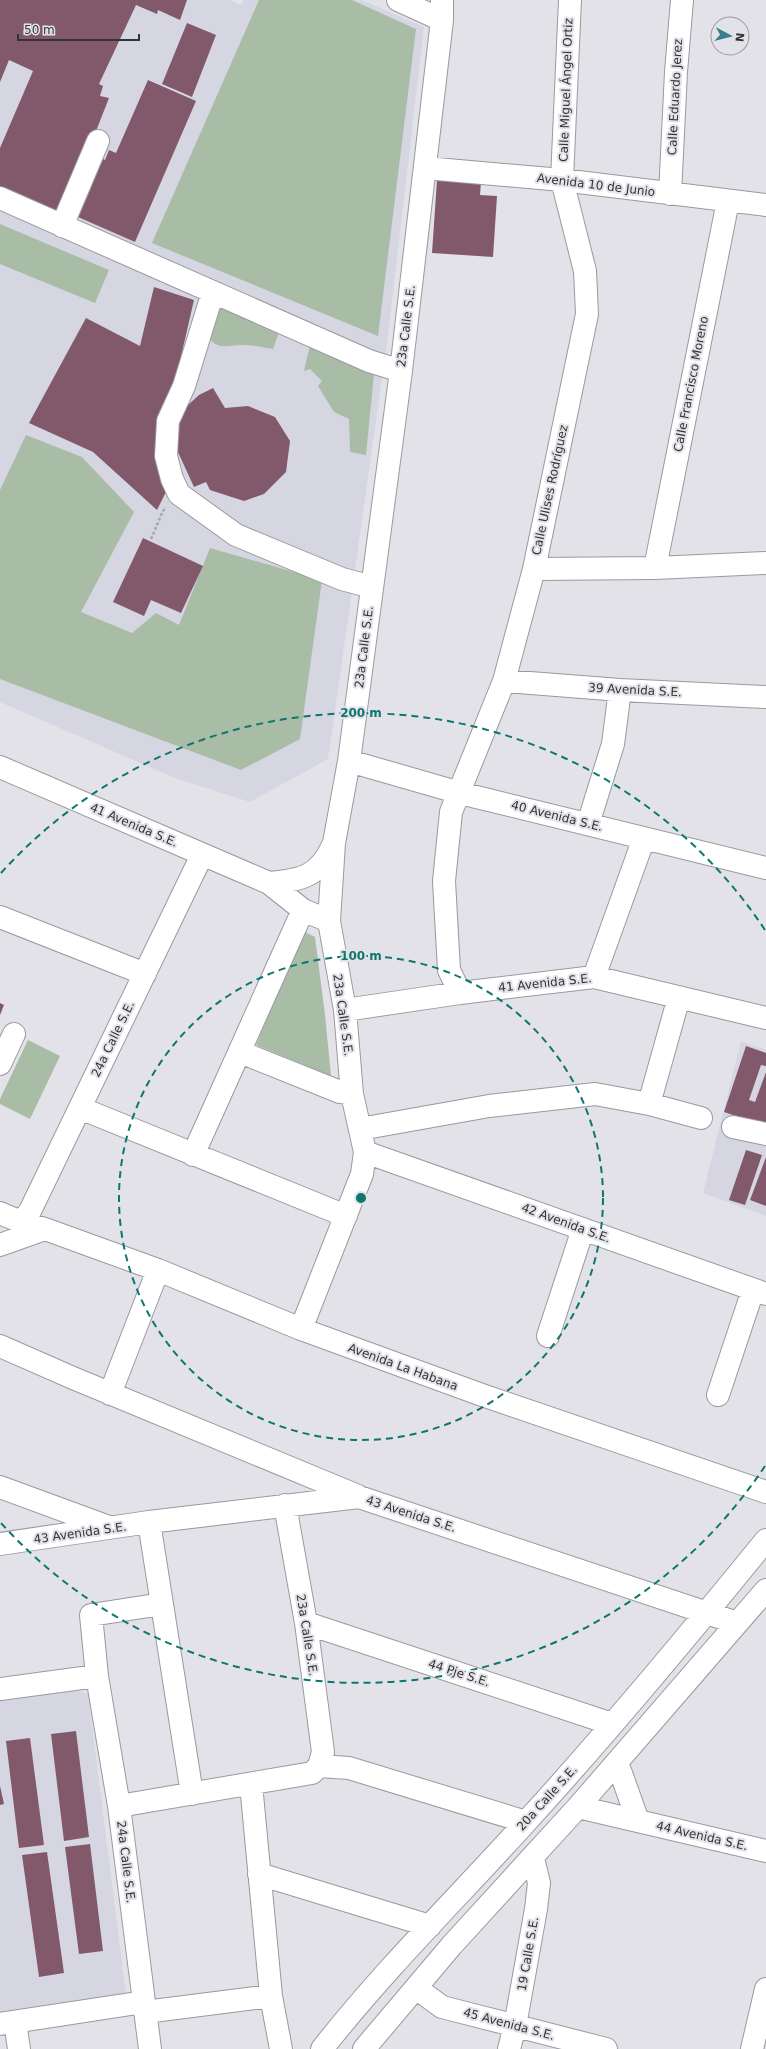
<svg xmlns="http://www.w3.org/2000/svg" width="766" height="2049" font-family="'DejaVu Sans',sans-serif">
<style>
.built{fill:#d6d6e3}
.green{fill:#a8bca6}
.building{fill:#81596b}
.lines{fill:none;stroke-linecap:round;stroke-linejoin:round}
.minor-casing{stroke:#99999f;stroke-width:24}
.path{stroke:#a6a6ab;stroke-width:2.5;stroke-dasharray:3 2;stroke-linecap:butt}
.minor{stroke:#fff;stroke-width:22}
.ring{fill:none;stroke:#0f766e;stroke-width:2;stroke-dasharray:7 5}
.labels{text-anchor:middle;dominant-baseline:central;stroke-width:4;stroke-linejoin:round;paint-order:stroke}
.street-label{font-size:12px;fill:#343436;stroke:#e2e2e8}
.centre{fill:#0f766e;stroke:#e2e2e8;stroke-width:2}
.ring-label{font-size:12px;text-anchor:middle;font-weight:bold;fill:#0f766e;stroke:#e2e2e8;stroke-width:4;stroke-linejoin:round;paint-order:stroke}
</style>
<rect width="100%" height="100%" fill="#e2e2e8"/>
<path class="built" d="M0,0H230L240,5L244,0H362L424,27L387,344L328,759L250,802L175,778L0,702Z
M741,1041L766,1050V1216L703,1193Z
M71,1688L88,1694L126,1995L0,2013V1697Z"/>
<path class="green" d="M259,0H352L416,29L378,336L152,243Z
M0,224L109,270L95,303L0,264Z
M218,299L281,327L273,349C264,348 254,345 245,345C226,344 219,353 206,334Z
M310,345L375,363L366,455L350,452L349,419L334,412L318,386L322,381L310,369L304,371Z
M26,435L82,457L134,512L81,612L132,633L156,613L179,625L210,548L322,580L300,739L241,770L0,679V490Z
M303,931L315,937L325,1015L331,1076L256,1045Z
M28,1040L60,1056L30,1119L0,1104V1099Z"/>
<path class="building" d="M0,0H187L180,20L158,10L157,14L136,5L99,84L103,86L100,96L109,98L61,220L0,194V148L33,71L9,60L0,82Z
M187,23L216,35L192,97L162,84Z
M148,80L196,101L135,242L78,217L91,188L84,185L97,156L105,160L109,150L116,153Z
M437,180L481,182L480,195L497,196L493,257L432,253Z
M154,287L194,300L167,417L156,445L158,472L168,488L157,510L93,452L29,423L86,318L140,346Z
M213,388L225,408L248,406L275,417L290,441L286,472L264,494L244,501L210,490L206,482L194,487L177,450L178,424L187,406L199,395Z
M143,538L203,566L181,613L151,600L144,616L113,602Z
M0,1003L4,1005L0,1015Z
M746,1046L766,1053V1066L761,1065L749,1100L755,1102L766,1072V1126L724,1112Z
M746,1150L762,1155L745,1205L729,1200Z
M766,1157V1206L750,1200Z
M76,1731L89,1837L64,1841L51,1734Z
M30,1738L44,1845L19,1848L6,1741Z
M0,1786L4,1804L0,1805Z
M90,1844L103,1951L79,1954L65,1847Z
M47,1852L64,1973L39,1977L22,1855Z"/>
<g class="lines">
<defs>
<path id="minor" d="M398,0L442,20
M425,168L562,180L766,205
M670,194L676,72L682,0
M0,198L369,361L401,371
M62,226L98,141
M213,292L184,386L168,421L166,456L172,479L179,494L236,535L342,579L372,587
M655,568L728,201
M534,569L655,568L766,563
M504,681L620,690L766,697
M349,761L460,793L766,868
M0,767L269,883L303,910L329,921
M588,824L613,744L620,690
M269,883C301,880 319,877 333,845
M0,917L145,974
M594,977L644,838
M460,993L449,970L444,881L451,812L504,681L534,569L587,314L585,271L562,180L570,0
M345,1010L460,993L594,977L766,1018
M240,1052L340,1092L352,1094
M0,1064L14,1034
M649,1104L679,997
M80,1108L346,1216
M733,1127L766,1134
M360,1129L489,1106L595,1094L649,1104L701,1118
M365,1152L766,1294
M193,1155L303,910
M0,1213L21,1222L45,1229L158,1270L301,1329L482,1395L766,1492
M21,1222L30,1211L202,855
M0,1245L45,1229
M301,1329L362,1174L365,1152L352,1094L345,1010L329,921L334,843L349,761L401,371L442,20V0
M548,1336L583,1229
M0,1346L73,1378L358,1496
M110,1394L158,1270
M718,1395L753,1290
M0,1487L109,1527
M285,1505L306,1623L323,1752L319,1766
M149,1522L192,1794
M0,1544L149,1522L359,1497L737,1623
M306,1623L612,1724
M0,1689L97,1676
M617,1762L638,1821
M251,1784L271,1996L281,2049
M119,1806L312,1773L319,1766L349,1768L526,1822
M578,1807L766,1851
M259,1874L430,1926
M416,1988L442,2007L606,2049
M145,2012L271,1996
M15,2022L19,2049
M0,2024L144,2002
M150,2049L119,1806L97,1676L91,1615L162,1604
M322,2049C385,1969 458,1897 526,1822C609,1731 688,1636 766,1540
M364,2049L452,1945L578,1807L766,1590
M509,2049L515,2026L536,1909L539,1883L533,1858
M752,2049L766,1989"/>
</defs>
<use href="#minor" class="minor-casing"/>
<path class="path" d="M151,539L163,511L166,507"/>
<use href="#minor" class="minor"/>
</g>
<g class="ring">
<circle cx="361" cy="1198" r="242"/>
<path d="M765 1466A485 485 0 0 1 1 1523M1 873A485 485 0 0 1 765 930"/>
</g>
<g class="labels">
<g class="street-label">
<text transform="translate(566 90) rotate(-88)">Calle Miguel Ángel Ortiz</text>
<text transform="translate(675 97) rotate(-87)">Calle Eduardo Jerez</text>
<text transform="translate(596 185) rotate(7)">Avenida 10 de Junio</text>
<text transform="translate(406 326) rotate(-83)">23a Calle S.E.</text>
<text transform="translate(691 384) rotate(-79)">Calle Francisco Moreno</text>
<text transform="translate(550 490) rotate(-78)">Calle Ulises Rodríguez</text>
<text transform="translate(364 647) rotate(-83)">23a Calle S.E.</text>
<text transform="translate(635 690) rotate(3)">39 Avenida S.E.</text>
<text transform="translate(557 816) rotate(14)">40 Avenida S.E.</text>
<text transform="translate(134 825) rotate(23)">41 Avenida S.E.</text>
<text transform="translate(545 983) rotate(-6)">41 Avenida S.E.</text>
<text transform="translate(343 1015) rotate(82)">23a Calle S.E.</text>
<text transform="translate(113 1039) rotate(-64)">24a Calle S.E.</text>
<text transform="translate(566 1223) rotate(20)">42 Avenida S.E.</text>
<text transform="translate(403 1367) rotate(20)">Avenida La Habana</text>
<text transform="translate(411 1514) rotate(18)">43 Avenida S.E.</text>
<text transform="translate(80 1533) rotate(-8)">43 Avenida S.E.</text>
<text transform="translate(307 1635) rotate(81)">23a Calle S.E.</text>
<text transform="translate(459 1673) rotate(18)">44 Pje S.E.</text>
<text transform="translate(547 1798) rotate(-48)">20a Calle S.E.</text>
<text transform="translate(702 1836) rotate(13)">44 Avenida S.E.</text>
<text transform="translate(126 1862) rotate(83)">24a Calle S.E.</text>
<text transform="translate(528 1954) rotate(-80)">19 Calle S.E.</text>
<text transform="translate(509 2024) rotate(15)">45 Avenida S.E.</text>
</g>
</g>
<circle cx="361" cy="1198" r="6" class="centre"/>
<g class="ring-label">
<text x="361" y="717">200 m</text>
<text x="361" y="960">100 m</text>
</g>
<g transform="translate(730 36) rotate(97)"><circle r="19" fill="#e2e2e8" stroke="#9c9ca1"/>
<path d="M0-3L7 15L0 10L-7 15Z" fill="#3b7d8e"/>
<text y="-6" font-size="11" font-weight="bold" text-anchor="middle" fill="#343436">N</text>
</g>
<path d="M18 34v6h121v-6" fill="none" stroke="#343436" stroke-width="2"/>
<text x="24" y="34" font-size="12" fill="#343436" stroke="#e2e2e8" stroke-width="3" paint-order="stroke">50 m</text>
</svg>
